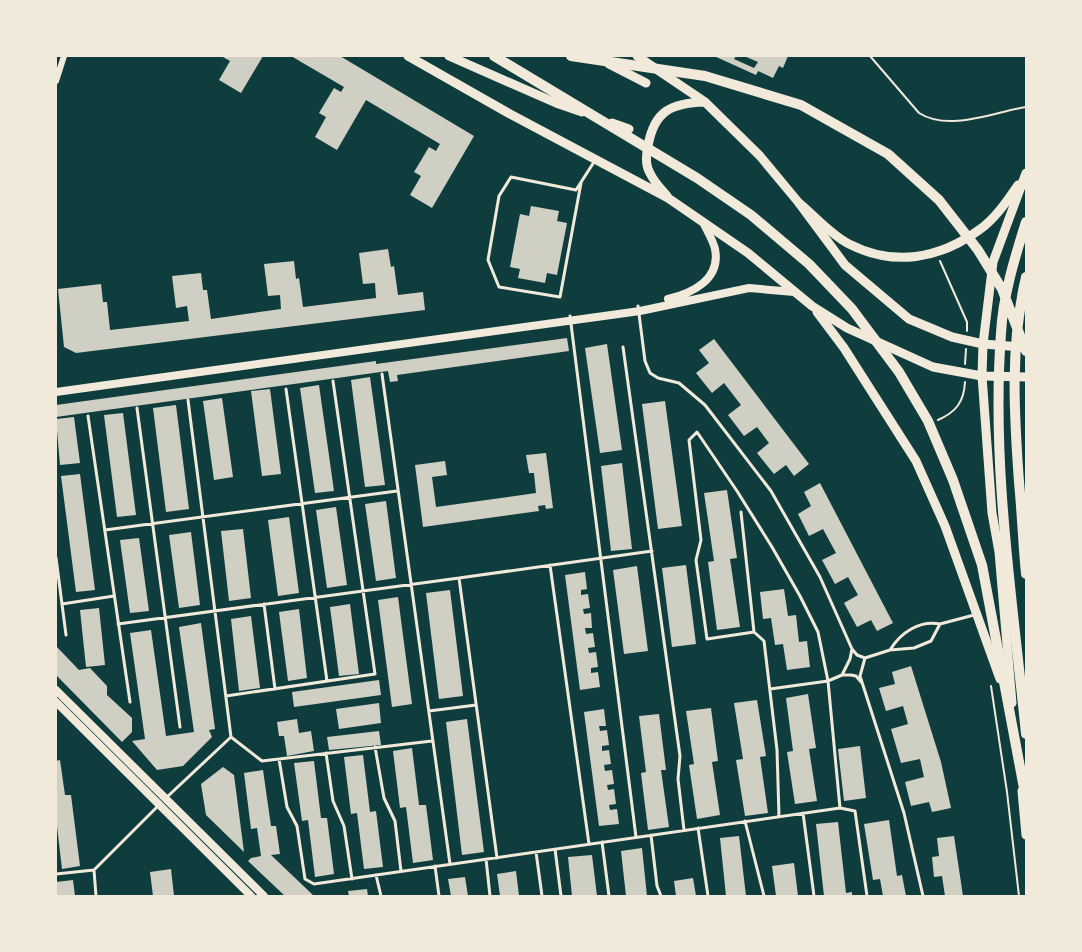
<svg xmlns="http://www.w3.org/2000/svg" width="1082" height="952" font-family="Raleway,sans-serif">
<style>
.building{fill:#cfcfc3}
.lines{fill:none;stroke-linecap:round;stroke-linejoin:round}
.path{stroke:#f1e9da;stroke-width:2}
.service{stroke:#f1e9da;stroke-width:3}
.minor{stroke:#f1e9da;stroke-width:6}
.tertiary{stroke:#f1e9da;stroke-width:8}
.secondary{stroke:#f1e9da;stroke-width:9}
.primary{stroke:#f1e9da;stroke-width:9}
.trunk{stroke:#f1e9da;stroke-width:10}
</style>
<rect width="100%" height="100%" fill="#0f3d3e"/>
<path class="building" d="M224,56H263L241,93L219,80L230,61L223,57Z
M291,56H340L474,136L432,208L410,195L421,176L414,172L429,147L436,151L440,144L366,100L337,150L315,137L326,117L319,113L334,88L341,92L344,87Z
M714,56H736L734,59L754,68L758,62L744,56H788L783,68L779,66L773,78L758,71L756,75Z
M531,206L559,211L557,221L567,223L557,275L547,273L545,283L518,278L520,269L510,267L520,214L529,216Z
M388,249L391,267L394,266L398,295L423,292L425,310L76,353L64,347L58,289L101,284L103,302H107L110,330L189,321L187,306L176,308L172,276L201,273L203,290H207L211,319L281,309L280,295L268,296L264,264L294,261L296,279L299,278L303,307L376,298L375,283L363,284L359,253Z
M567,338L569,351L397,375L398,381L390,382L388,371L56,417V405L376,361V364Z
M714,339L809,464L794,476L786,465L774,474L757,453L769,443L757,427L744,436L728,415L741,405L724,383L712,393L696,373L709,363L699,350Z
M607,344L622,450L600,453L585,348Z
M370,377L385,485L365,487L351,380Z
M319,385L334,491L315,493L300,388Z
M270,389L281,474L262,476L251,391Z
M222,398L233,477L214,480L203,401Z
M665,401L682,526L658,529L642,404Z
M176,405L189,509L166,512L153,408Z
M123,413L136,515L117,517L104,415Z
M74,417L80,463L60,465L56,419Z
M546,453L553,508L546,509L545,505L538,506L539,511L423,527L415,465L445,461L447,475L432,477L436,507L536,493L534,473H529L526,455Z
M622,463L632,549L611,551L601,466Z
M80,474L95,590L76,592L61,476Z
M820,483L893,623L877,631L871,620L857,627L844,603L858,595L848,577L835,584L822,560L836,553L823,529L809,536L798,514L811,506L804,492Z
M727,490L737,558L730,559L740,627L717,630L708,562L714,561L704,493Z
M386,501L396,578L376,581L365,504Z
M336,507L347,585L327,588L316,510Z
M289,517L299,593L278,596L268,520Z
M243,529L251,598L229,601L221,531Z
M191,532L200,605L179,608L169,535Z
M139,538L149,611L130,613L120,540Z
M686,565L696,644L672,647L662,568Z
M637,566L648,651L624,654L613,570Z
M585,572L587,589L581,590V595L588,594L590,608L583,609L584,614L591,613L592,628H585L586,634L593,633L595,647L588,648L589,653L596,652L598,667L591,668V673L598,672L600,687L580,690L565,575Z
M784,589L788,616L796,615L799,642L807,641L810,667L787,670L783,644L775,645L771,618L763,619L760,592Z
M450,590L463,696L439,699L426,593Z
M398,597L412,704L392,707L378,600Z
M350,604L359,674L339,676L330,607Z
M99,608L105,665L86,667L80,610Z
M299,609L307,678L288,681L279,612Z
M251,616L260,688L239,691L231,619Z
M201,623L215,729L209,730L212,737L183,766L157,770L132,741L145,739L130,633L151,630L166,736L194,732L179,627Z
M56,646L79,670L90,668L107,686V695L132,718V732L122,742L56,675Z
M911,666L941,762L951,808L932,812L929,802L911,806L905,782L924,777L920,759L901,763L891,729L908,724L903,706L886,711L879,688L895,684L892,672Z
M379,680L381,695L294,707L292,692Z
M808,694L816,748L809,749L817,801L795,804L787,752L793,751L786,698Z
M757,700L766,756L760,757L768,813L745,816L736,760L743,759L734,703Z
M379,703L381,723L339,729L336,709Z
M711,708L718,761L712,762L720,815L697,819L689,765L694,764L686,711Z
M604,709L606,726H599L600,731L607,730L609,745L602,746V751L609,750L611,764L604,765L605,771L612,770L614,784L607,785L608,790L614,789L616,804L609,805L610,810L617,809L619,824L599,826L584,712Z
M659,714L666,770H661L669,827L648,830L641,773L646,772L639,716Z
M297,719L299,733L311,731L314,751L287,756L284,736H279L277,722Z
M467,719L484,852L462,855L446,722Z
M379,731L381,745L329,750L327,737Z
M860,746L866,798L844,801L838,749Z
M412,748L419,805H426L433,860L413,863L406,807L400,808L393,751Z
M363,755L370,812L376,811L383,867L364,869L357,813L351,814L344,757Z
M60,760L65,795H71L80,866L62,869L56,818V761Z
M314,761L321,818H327L334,874L315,877L308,820L302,821L294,763Z
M223,767L234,775L244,852L206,815L201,784Z
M263,770L271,826H276L280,854L271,855L314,896H285L248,861L251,858L261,856L257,828L251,829L244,773Z
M889,820L897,876L902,875L906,896H883L880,879L873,880L864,824Z
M838,822L846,893L852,892V896H824L816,824Z
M739,836L746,896H726L720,838Z
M954,836L963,896H945L942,876L934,877L932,857L939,856L937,838Z
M642,848L647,896H626L621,851Z
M592,855L597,896H572L568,857Z
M794,863L798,896H776L772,866Z
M171,869L174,896H153L150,872Z
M516,871L519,896H500L497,874Z
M465,877L468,896H451L448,879Z
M693,878L696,896H676L674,881Z
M73,880L75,896H56V882Z
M367,889L368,896H349L348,891Z"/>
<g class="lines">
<path class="path" d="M870,56L919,113C949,132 994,112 1026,107
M940,261L967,322V331
M965,364L966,349
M938,420C956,412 964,402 965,382
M991,686L1007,792L1019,896"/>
<path class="service" d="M581,183L560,297L499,287L488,260L499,196L511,177L576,190L594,162
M638,306L645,361L650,373L658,378L679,383L705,405L771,491L820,577L852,649L857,655L865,658L860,676L904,813L923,896
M570,316L636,837
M623,347L680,756L678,779L684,830
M382,374L450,864
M286,389L327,681
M188,400L231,737L262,761L432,741
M137,408L180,727
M88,416L130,702
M741,512L754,632L764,641L777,750L779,816
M105,530L397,491
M56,558L66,635
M550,565L589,844
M459,578L652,551
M62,604L114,596
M264,604L275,689
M118,624L459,578L497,858
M940,624L974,615
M754,632L707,639L696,560L701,540L689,440L697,432L737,491L772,547L800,596L818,632L828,681L840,808L855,811L867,896
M865,658L890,650L914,648L931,641L940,624C920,620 901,632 890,650
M842,675L850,659L852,649
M770,689L828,681L842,675H851L856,676L862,683
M226,696L375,674L333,381
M429,711L476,705
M375,747L384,798L395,821L401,871
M326,753L333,801L344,826L352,879
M279,759L287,807L297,826L305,879L314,884L840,808
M167,797L231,737
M803,813L814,896
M745,821L764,896
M698,828L708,896
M651,835L657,886L661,896
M602,842L609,896
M555,849L561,896
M536,852L542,896
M486,859L490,896
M435,866L439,896
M56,874L94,870
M376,875L381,896
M96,896L94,870L158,806"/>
<path class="minor" d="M56,81L64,56"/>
<path class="tertiary" d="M668,299C693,293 721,279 715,249C713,240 707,231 703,222
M56,392L640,311L749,288L794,292
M56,690L264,896
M56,702L251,896"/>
<path class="secondary" d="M408,56L510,114L668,198L748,253L812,306L847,328L933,367L982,376L1026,377
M637,56L705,102L760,156L799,203L845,265L909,319L952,337L983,344L1022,347
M667,196C661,189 654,182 650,173C645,165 646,155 648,146C654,111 671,103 705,102
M817,312L844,348L916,461L945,526L1000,679"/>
<path class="primary" d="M449,56L556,103L582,112
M609,64L646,83
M612,123L629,129
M799,203C815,216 831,235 849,244C894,267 939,259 979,230C995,219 1007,201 1018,185
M1012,703L999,552L992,513L982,376L983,344L993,262L1026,173
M1022,791L1026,835"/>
<path class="trunk" d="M494,56L697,178L751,215L809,264L852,309L899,372L928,421L953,480L982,565L1026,799
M571,56L705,76L801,105L888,154L939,200L978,250L1002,289L1026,351
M1026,222C1015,257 1003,295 1001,333C991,467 1013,602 1026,734
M1026,277C1010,345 1014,413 1019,482C1022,513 1023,543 1026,574"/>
</g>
<rect width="1082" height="952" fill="none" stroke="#f1e9da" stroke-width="114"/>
</svg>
